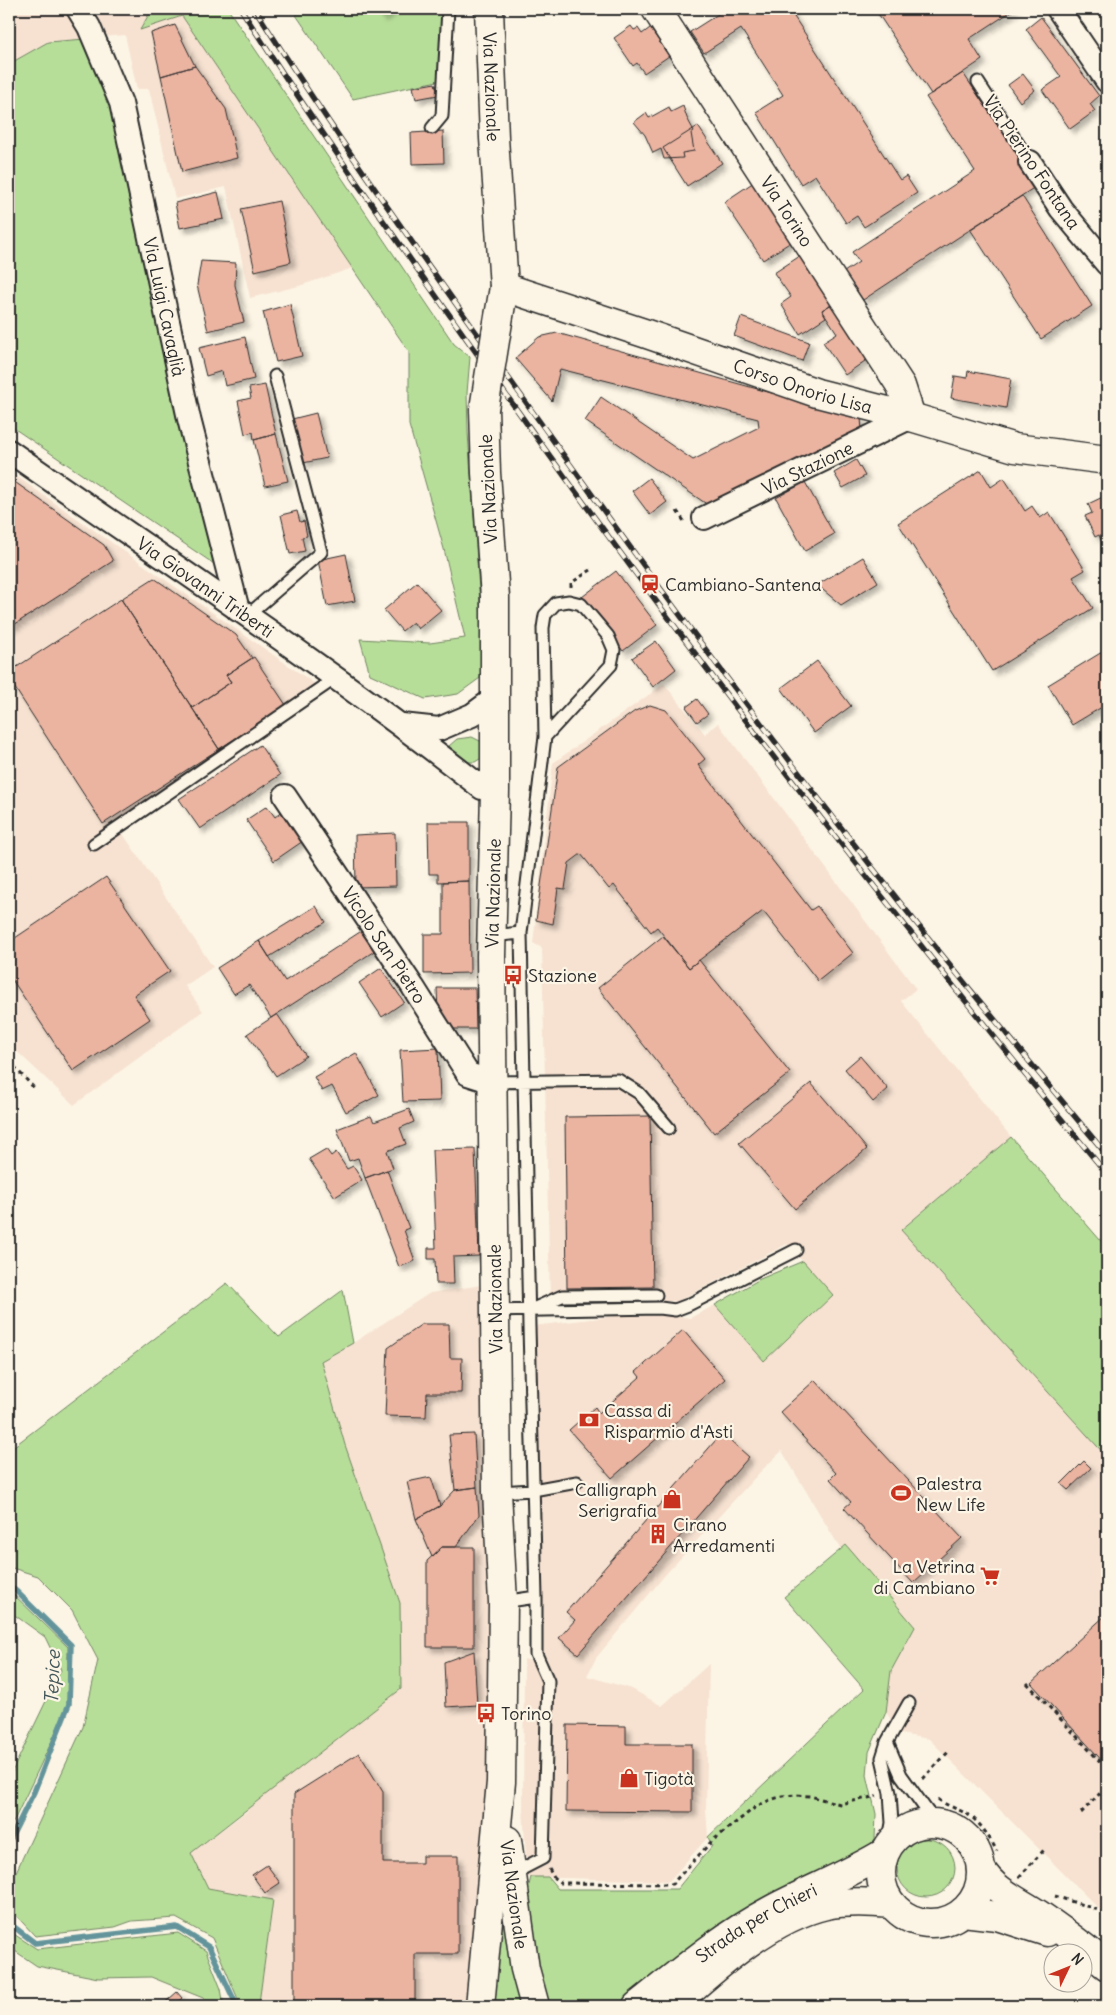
<svg xmlns="http://www.w3.org/2000/svg" width="1116" height="2015" font-family="Delius,sans-serif">
<style>
.built{fill:#f7e2d1}
.green{fill:#b7de99;stroke:#718462}
.lines{fill:none;stroke-linecap:round;stroke-linejoin:round}
.stream{stroke:#64949b;stroke-width:5.5}
.building{fill:#ebb4a1;stroke:#2b2b2b;filter:url(#shadow)}
.lane-casing{stroke:#2b2b2b;stroke-width:15}
.street-casing{stroke:#2b2b2b;stroke-width:26}
.secondary-casing{stroke:#2b2b2b;stroke-width:31}
.primary-casing{stroke:#2b2b2b;stroke-width:31}
.path{stroke:#2b2b2b;stroke-width:3;stroke-dasharray:4 4;stroke-linecap:butt}
.lane{stroke:#fcf5e5;stroke-width:11}
.street{stroke:#fcf5e5;stroke-width:22}
.secondary{stroke:#fcf5e5;stroke-width:28}
.primary{stroke:#fcf5e5;stroke-width:28}
.rail-casing{stroke:#2b2b2b;stroke-width:5.5}
.rail{stroke:#fcf5e5;stroke-width:4;stroke-dasharray:11;stroke-linecap:butt}
.primary-bridge-casing{stroke:#2b2b2b;stroke-width:31;stroke-linecap:butt}
.primary-bridge{stroke:#fcf5e5;stroke-width:28}
.labels{text-anchor:middle;dominant-baseline:central;stroke-width:4.5;stroke-linejoin:round;paint-order:stroke}
.street-label{font-size:18px;fill:#2b2b2b;stroke:#fcf5e5}
.poi-label{font-size:18px;fill:#2b2b2b;stroke:#fcf5e5;text-anchor:start}
.water-label{font-size:19px;font-style:italic;fill:#43575a;stroke:#fcf5e5}
</style>
<defs>
<filter id="shadow"><feDropShadow dx="4.5" dy="4.5" stdDeviation="2.5" flood-color="#0004"/></filter>
</defs>
<rect width="100%" height="100%" fill="#fcf5e5"/>
<filter id="ink" filterUnits="userSpaceOnUse"><feTurbulence type="fractalNoise" baseFrequency=".02" numOctaves="2"/><feDisplacementMap in="SourceGraphic" scale="10" xChannelSelector="R" yChannelSelector="G"/><feConvolveMatrix kernelMatrix="1 2 1 2 8 2 1 2 1" color-interpolation-filters="sRGB"/></filter>
<g filter="url(#ink)">
<path class="built" d="M9,9H152L141,29L182,16L353,268L299,286L250,298L226,187L175,199L149,89H137L125,35L48,42L9,64Z
M9,471L318,686L115,822L213,967L185,986L203,1011L74,1105L9,1044Z
M664,684L705,734L718,723L916,989L901,1001L1011,1137L901,1230L1107,1457V1917L929,1739L900,1734L886,1712L891,1671L915,1627L846,1545L840,1548L782,1451L761,1471L666,1574L596,1658L587,1676L632,1689L662,1706L709,1664L706,1809L708,1837L669,1881L527,1877L523,1808L524,1659L532,1661L533,1326L616,1316L673,1315L690,1318L715,1305L764,1361L833,1295L787,1244L678,1301H550L542,948L533,943L553,763Z
M488,1284L494,1734L468,2006H262L259,2004L273,1900L208,1888L191,1853L247,1811L345,1445L321,1361L353,1343L430,1293Z"/>
<path class="green" d="M152,9H228L454,344L470,357L467,393L468,433L483,647L480,678L458,694L425,699L370,674L360,639L430,643L465,638L444,549L409,425V352L182,16L140,30Z
M292,9H443L442,80L353,99Z
M85,39L118,128L220,568L9,425V64L48,42Z
M472,737L482,742L483,757L475,762H461L450,751L449,746L457,739Z
M1011,1137L1107,1248V1457L901,1230Z
M803,1261L833,1295L764,1361L715,1305L760,1279Z
M227,1283L279,1337L343,1290L353,1343L321,1361L345,1445L400,1603L401,1689L191,1853L208,1888L273,1900L259,2003L262,2006H241L212,1938L176,1918L132,1921L115,1927L35,1936L12,1911L10,1885L83,1727L98,1660L72,1610L38,1576L9,1567V1450Z
M846,1545L915,1627L891,1671L886,1712L869,1752L867,1775L876,1814L875,1839L861,1853L718,1928L619,2006H547L525,1902L531,1877H548L558,1889H677L712,1846L708,1837L864,1689L784,1597Z
M9,1590L68,1647L67,1705L50,1745L9,1831V1778L61,1670L45,1637L9,1611Z
M897 1868a29 29 0 1 1 58 0a29 29 0 1 1-58 0Z
M502,1909L505,1913L523,2006H495L498,1917Z
M9,1931L37,1949L178,1933L206,1951L221,1989L224,2006H211L203,1998L151,1977L98,1978L37,1966L9,1947Z"/>
<g class="lines">
<path class="stream" d="M9,1586L16,1591L71,1645L69,1704L34,1792L9,1842
M9,1923L35,1943L177,1927L209,1947L237,2006"/>
</g>
<path class="building" d="M376,9H393L382,17Z
M726,9H789L900,180L906,176L917,193L864,227L857,216L846,223L815,175L801,184L756,112L783,95L741,29L704,53L690,32Z
M875,9H1015L969,39L982,60L931,94Z
M1041,17L1099,96L1090,104L1095,111L1070,129L1042,90L1061,77L1026,29Z
M175,25L195,66L161,76L151,33Z
M631,26L634,30L638,28L642,34L650,28L669,56L644,73L637,63L633,66L614,38Z
M195,66L226,109L237,158L182,172L161,76Z
M963,73L1038,185L863,300L844,272L859,262L852,252L975,171L926,97Z
M1023,74L1035,90L1020,102L1008,85Z
M435,83L438,95L416,99L413,87Z
M683,106L687,118L694,131L691,133L694,151L682,153L683,158L664,159L661,149L653,153L645,135L634,122L646,113L649,118L669,107L671,112Z
M698,126L722,163L687,186L663,148Z
M443,131L444,163L412,164L411,133Z
M754,182L794,240L763,260L724,202Z
M1107,189V204L1100,195Z
M218,192L224,219L180,228L175,203Z
M1022,196L1092,306L1041,339L970,229Z
M279,201L291,262L255,271L241,209Z
M803,254L835,302L822,310L826,317L800,334L781,304L791,297L774,273Z
M201,261L236,263L235,285L244,322L208,331L197,285Z
M835,302L872,356L845,375L823,342L837,333L822,310Z
M290,304L302,356L276,362L263,312Z
M741,317L809,342L802,361L734,336Z
M557,333L861,418L862,430L708,505L585,421L601,397L693,460L759,427L758,419L560,369L552,401L515,358L539,337Z
M245,337L254,379L225,386L222,371L206,376L199,348Z
M968,371L1011,379L1006,408L951,398L955,376L967,378Z
M265,385L276,434L254,440L253,432L245,434L238,401L251,398L249,388Z
M316,413L327,458L303,463L292,419Z
M276,434L288,481L265,486L254,440Z
M856,460L865,476L843,488L834,473Z
M981,470L991,487L1004,478L1025,511L1032,506L1040,518L1049,512L1085,570L1073,577L1093,608L992,671L898,523Z
M9,478L104,545L113,561L9,628Z
M649,478L667,502L650,515L632,491Z
M805,482L834,534L805,551L776,498Z
M1107,495V545L1104,547L1099,535L1095,537L1085,516L1092,513L1088,504Z
M297,511L300,522L304,521L307,536L302,537L305,551L290,554L281,515Z
M346,554L355,601L327,606L318,560Z
M863,557L878,582L841,605L817,585Z
M616,571L657,625L623,651L582,597Z
M154,578L236,635L252,658L226,675L231,682L192,708L121,599Z
M417,582L441,610L418,629L413,622L402,631L384,610Z
M121,599L219,749L103,824L9,679V672Z
M656,641L676,669L653,687L632,658Z
M1107,649V704L1072,725L1048,685Z
M254,657L286,705L219,749L192,708L231,682L226,675Z
M817,661L851,706L814,733L781,688Z
M697,699L708,714L697,722L686,707Z
M650,705L666,710L705,759L698,765L811,910L817,906L853,953L818,981L763,911L689,968L657,927L651,932L614,885L609,889L581,854L569,863L565,889L558,888L553,924L536,920L558,767L635,711Z
M260,745L280,775L200,829L179,799Z
M267,806L275,817L285,809L306,839L274,861L246,820Z
M428,822H469V881L438,882V874H429Z
M395,833L396,886L356,887L355,835Z
M106,877L170,971L134,995L150,1019L73,1071L9,975V942Z
M469,881L470,973L424,974V934H443V882Z
M316,906L326,922L269,957L259,941Z
M366,928L379,948L271,1018L249,985L234,994L217,968L259,941L285,981Z
M663,936L689,968L699,960L790,1073L714,1133L598,988Z
M381,968L404,1002L382,1017L359,983Z
M437,988H475L476,1029H444V1014H438Z
M277,1014L306,1056L276,1076L247,1034Z
M438,1048L440,1101L403,1102L400,1050Z
M356,1053L379,1095L346,1112L332,1086L322,1091L314,1077Z
M860,1056L888,1089L873,1102L845,1069Z
M811,1083L867,1149L795,1209L739,1143Z
M409,1109L414,1122L400,1128L406,1144L387,1151L393,1168L365,1178L358,1158L349,1161L337,1129L371,1116L374,1122Z
M650,1116L653,1287L567,1288L565,1117Z
M326,1149L331,1156L336,1152L347,1169L353,1166L362,1180L335,1197L309,1159Z
M475,1149L479,1256L453,1257L454,1284H436L435,1259H428V1248H436L432,1150Z
M387,1170L409,1228L404,1230L415,1261L399,1267L365,1178Z
M422,1324H449L450,1358H462L461,1393H427L426,1417L385,1416L388,1348Z
M683,1330L725,1379L612,1478L569,1430L595,1407L599,1413L640,1377L636,1372Z
M815,1380L962,1538L913,1583L844,1508L851,1502L830,1479L836,1473L780,1412Z
M722,1433L749,1457L578,1654L559,1638L575,1620L566,1612Z
M474,1434L477,1487L455,1490L449,1435Z
M1084,1461L1091,1468L1068,1490L1061,1484Z
M431,1477L440,1506L416,1519L407,1482Z
M477,1487L479,1515L456,1547H442L432,1557L416,1519L440,1506L455,1490Z
M442,1547H474V1647H427V1561Z
M1107,1614V1766L1031,1683Z
M474,1651L477,1705L446,1707L444,1662Z
M567,1725L626,1726V1744H692V1812L566,1811Z
M359,1753L383,1792V1863H422V1856H458V1954H415V2006H294V1794Z
M267,1865L280,1883L265,1893L252,1875Z
M177,1992L182,1998L174,2006H161Z"/>
<g class="lines">
<defs>
<path id="lane" d="M978,82L1030,162
M432,128L442,116L448,9
M247,616L321,552L275,376
M94,844L337,677
M491,936L521,933L545,737L611,665L614,650L608,636L581,604L569,601L556,603L545,615L543,628L545,737
M493,1082L618,1080L639,1093L669,1128
M535,1308L562,1296L656,1295
M495,1311L660,1308L675,1310L688,1305L796,1250
M497,1492L533,1490L577,1482
M503,1602L536,1597L529,1327L521,933
M887,1742L901,1775L935,1822
M888,1845L892,1823L890,1793L882,1758L887,1742L909,1703
M512,1874L543,1858L548,1681L536,1654V1597"/>
<g id="street">
<path id="s1" d="M78,9L89,27L121,103L189,419L238,610"/>
<path d="M1058,9L1107,81"/>
<path d="M1030,162L1061,209L1107,264"/>
<path id="s2" d="M9,451C168,562 330,668 482,788L495,791"/>
<path id="s3" d="M704,518L911,417"/>
<path d="M402,725L439,729L472,715L495,698"/>
<path id="s4" d="M285,796L413,987L468,1074L493,1082"/>
</g>
<g id="secondary">
<path id="s5" d="M656,9L901,386L911,417"/>
<path id="s6" d="M504,287L644,333L817,393L911,417L1015,448L1107,460"/>
<circle cx="931" cy="1873" r="50"/>
<path d="M981,1869C994,1891 1017,1900 1038,1914C1062,1930 1085,1948 1107,1966"/>
<path d="M963,1912L997,1916L1047,1932"/>
<path id="s7" d="M637,2006C680,1972 722,1936 771,1910C808,1890 848,1875 884,1853"/>
<path d="M672,2006C714,1969 769,1918 826,1905C847,1901 870,1902 891,1904"/>
</g>
<g id="primary">
<path id="s8" d="M489,9L494,138L504,287L496,334"/>
<path id="s9" d="M507,1840L525,1969L535,2006"/>
<path id="s10" d="M480,2006L501,1782L503,1602L497,1492L491,956L495,791V597L486,473L484,409"/>
</g>
</defs>
<use href="#lane" class="lane-casing"/>
<use href="#street" class="street-casing"/>
<use href="#secondary" class="secondary-casing"/>
<use href="#primary" class="primary-casing"/>
<path class="path" d="M677,511L684,521
M571,587V583L591,570
M9,1061L35,1089
M1027,1683L1107,1769
M923,1779L950,1750
M938,1799C948,1807 960,1809 970,1816C982,1824 990,1839 997,1851
M1081,1813L1107,1786
M549,1869L554,1878L561,1883L672,1884L712,1841L757,1806L770,1800L783,1796L796,1795L810,1796L840,1804L877,1796
M1019,1877L1044,1850
M1055,1896L1101,1911L1107,1917"/>
<use href="#lane" class="lane"/>
<use href="#street" class="street"/>
<use href="#secondary" class="secondary"/>
<use href="#primary" class="primary"/>
<defs>
<path id="rail" d="M241,9C322,136 410,259 497,382C690,654 894,918 1107,1174
M255,9C333,132 418,251 503,370C630,550 761,727 898,900C966,986 1037,1071 1107,1155"/>
</defs>
<use href="#rail" class="rail-casing"/>
<use href="#rail" class="rail"/>
<defs>
<path id="primary-bridge" d="M484,409L496,334"/>
</defs>
<use href="#primary-bridge" class="primary-bridge-casing"/>
<use href="#primary-bridge" class="primary-bridge"/>
</g>
</g>
<defs>
<symbol id="station-bare" viewBox="-9 -9 18 18"><path d="M-3-6H3Q5-6 5-4V2Q5 4 3 4L4.5 6H3L1.5 4h-3L-3 6H-4.5L-3 4Q-5 4-5 2V-4Q-5-6-3-6ZM-3.5-4v3h7v-3ZM-3.5 1v1.5H-2V1ZM2 1v1.5H3.5V1Z" fill="#c8321e" stroke="#fcf5e5" stroke-width="2.5" paint-order="stroke"/></symbol>
<symbol id="bus-bare" viewBox="-9 -9 18 18"><path d="M-5-6H5V4H4V6H2V4H-2V6H-4V4H-5ZM-3.5-4V0h7V-4ZM-3.5 1.2v1.5H-2V1.2ZM2 1.2v1.5H3.5V1.2Z" fill="#c8321e" stroke="#fcf5e5" stroke-width="2.5" paint-order="stroke"/></symbol>
<symbol id="bank-bare" viewBox="-9 -9 18 18"><path d="M-6-4H6V4H-6ZM0-2.3a2.3 2.3 0 1 0 0 4.6a2.3 2.3 0 1 0 0-4.6Z" fill="#c8321e" stroke="#fcf5e5" stroke-width="2.5" paint-order="stroke"/></symbol>
<symbol id="stadium-bare" viewBox="-9 -9 18 18"><path d="M0-5a6.5 5 0 1 0 0 10a6.5 5 0 1 0 0-10ZM-3.5-1.8h7v3.6h-7Z" fill="#c8321e" stroke="#fcf5e5" stroke-width="2.5" paint-order="stroke"/></symbol>
<symbol id="shop-bare" viewBox="-9 -9 18 18"><path d="M-5-2.5h2.3a2.7 3.5 0 0 1 5.4 0H5L5.5 6h-11ZM-1.5-2.5h3a1.5 2.3 0 0 0-3 0Z" fill="#c8321e" stroke="#fcf5e5" stroke-width="2.5" paint-order="stroke"/></symbol>
<symbol id="building-bare" viewBox="-9 -9 18 18"><path d="M-4-6H4V6H1V3H-1V6H-4ZM-2.5-4.3h1.7v1.8h-1.7ZM.8-4.3h1.7v1.8H.8ZM-2.5-1h1.7V.8h-1.7ZM.8-1h1.7V.8H.8Z" fill="#c8321e" stroke="#fcf5e5" stroke-width="2.5" paint-order="stroke"/></symbol>
<symbol id="supermarket-bare" viewBox="-9 -9 18 18"><path d="M-6-5.5h2.5l.6 2H6L4.5 2H-2.5L-4.4-4H-6ZM-1.5 3.2a1.3 1.3 0 1 0 .1 0ZM3 3.2a1.3 1.3 0 1 0 .1 0Z" fill="#c8321e" stroke="#fcf5e5" stroke-width="2.5" paint-order="stroke"/></symbol>
</defs>
<g fill-rule="evenodd">
<use href="#station-bare" x="636" y="570" width="28" height="28"/>
<use href="#bus-bare" x="499" y="961" width="28" height="28"/>
<use href="#bank-bare" x="575" y="1406" width="28" height="28"/>
<use href="#stadium-bare" x="887" y="1479" width="28" height="28"/>
<use href="#shop-bare" x="658" y="1485" width="28" height="28"/>
<use href="#building-bare" x="644" y="1520" width="28" height="28"/>
<use href="#supermarket-bare" x="976" y="1562" width="28" height="28"/>
<use href="#bus-bare" x="472" y="1699" width="28" height="28"/>
<use href="#shop-bare" x="615" y="1764" width="28" height="28"/>
</g>
<g class="labels">
<g class="street-label">
<text stroke="none"><textPath href="#s8" startOffset="78">Via Nazionale</textPath></text>
<text transform="translate(1032 162) rotate(56)">Via Pierino Fontana</text>
<text stroke="none"><textPath href="#s5" startOffset="241">Via Torino</textPath></text>
<text stroke="none"><textPath href="#s1" startOffset="312">Via Luigi Cavaglià</textPath></text>
<text stroke="none"><textPath href="#s6" startOffset="315">Corso Onorio Lisa</textPath></text>
<text stroke="none"><textPath href="#s3" startOffset="115">Via Stazione</textPath></text>
<text transform="translate(488 489) rotate(-93)">Via Nazionale</text>
<text stroke="none"><textPath href="#s2" startOffset="239">Via Giovanni Triberti</textPath></text>
<text stroke="none"><textPath href="#s10" startOffset="1114">Via Nazionale</textPath></text>
<text stroke="none"><textPath href="#s4" startOffset="179">Vicolo San Pietro</textPath></text>
<text transform="translate(495 1299) rotate(-91)">Via Nazionale</text>
<text stroke="none"><textPath href="#s9" startOffset="55">Via Nazionale</textPath></text>
<text stroke="none"><textPath href="#s7" startOffset="146">Strada per Chieri</textPath></text>
</g>
<g class="poi-label">
<text x="665" y="584">Cambiano-Santena</text>
<text x="528" y="975">Stazione</text>
<text x="604" y="1410">Cassa di<tspan x="604" dy="21">Risparmio d'Asti</tspan></text>
<text x="916" y="1483">Palestra<tspan x="916" dy="21">New Life</tspan></text>
<text x="657" y="1489" text-anchor="end">Calligraph<tspan x="657" dy="21">Serigrafia</tspan></text>
<text x="673" y="1524">Cirano<tspan x="673" dy="21">Arredamenti</tspan></text>
<text x="975" y="1566" text-anchor="end">La Vetrina<tspan x="975" dy="21">di Cambiano</tspan></text>
<text x="501" y="1713">Torino</text>
<text x="644" y="1778">Tigotà</text>
</g>
<g class="water-label">
<text transform="translate(52 1677) rotate(-88)">Tepice</text>
</g>
</g>
<rect width="1116" height="2015" fill="none" stroke="#fcf5e5" stroke-width="30"/>
<rect x="15" y="15" width="1086" height="1985" fill="none" stroke="#2b2b2b" stroke-width="2" filter="url(#ink)"/>
<g transform="translate(1068 1968) rotate(47)"><circle r="24" fill="#fcf5e5" stroke="#a8a49b"/>
<path d="M0-4L9 19L0 12L-9 19Z" fill="#c8321e"/>
<text y="-8" font-size="14" font-weight="bold" text-anchor="middle" fill="#2b2b2b">N</text>
</g>
</svg>
